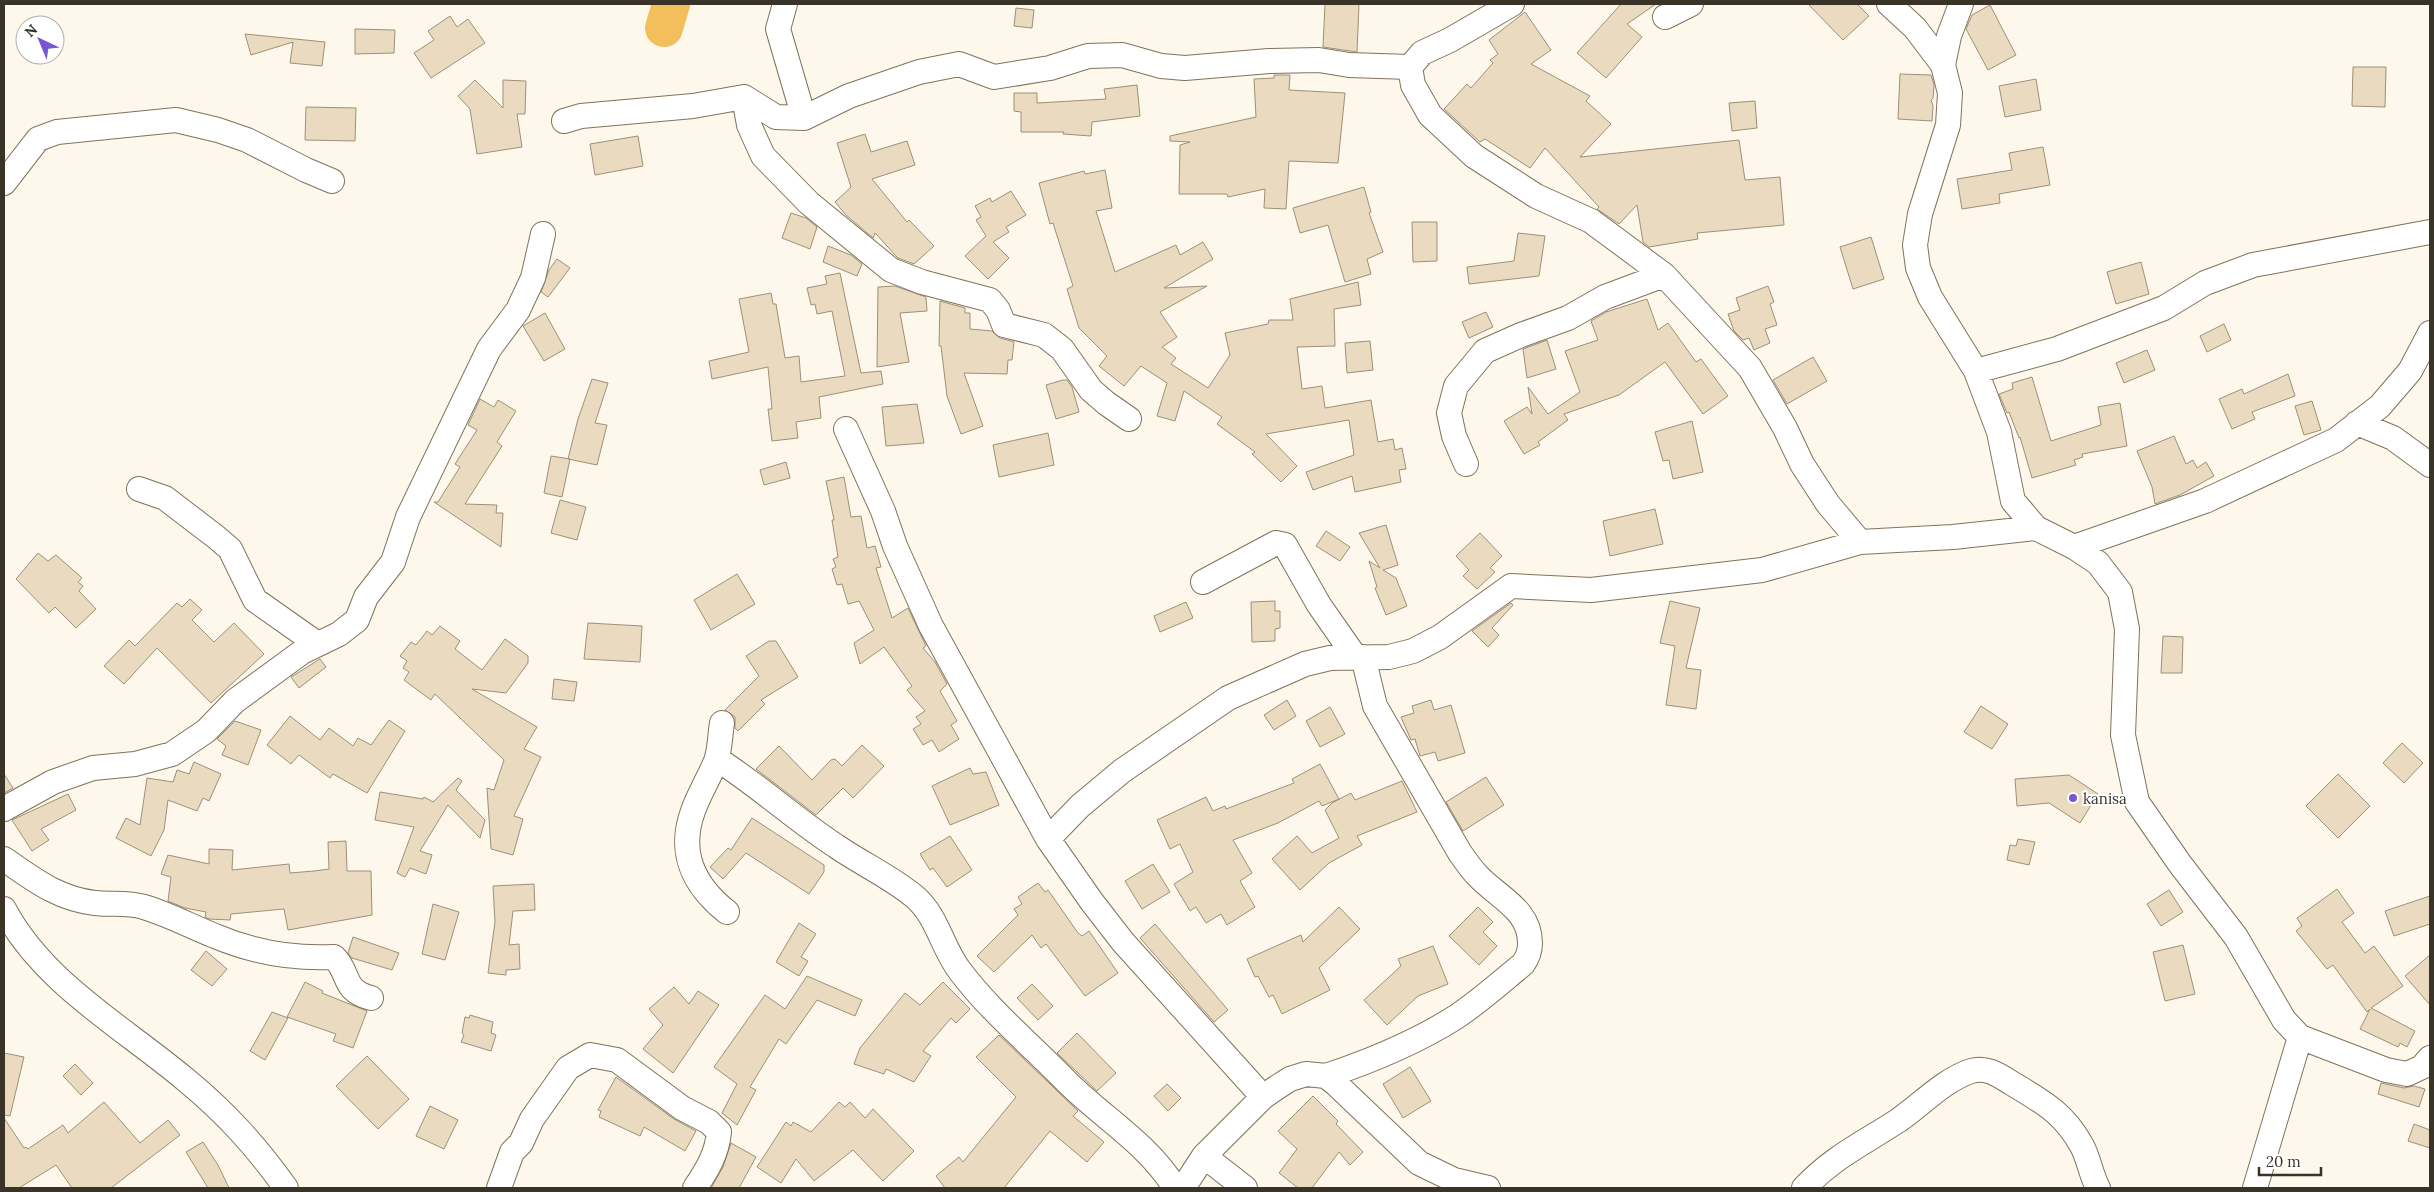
<svg xmlns="http://www.w3.org/2000/svg" width="2434" height="1192" font-family="Lora,serif">
<style>
.lines{fill:none;stroke-linecap:round;stroke-linejoin:round}
.river{stroke:#f3bf5d;stroke-width:38}
.building{fill:#eadbc0;stroke:#9e9076}
.minor-casing{stroke:#81735a;stroke-width:26}
.minor{stroke:#fff;stroke-width:24}
.poi-dot{fill:#7757d1;stroke:#fff;stroke-width:2}
.labels{text-anchor:middle;dominant-baseline:central;stroke-width:4;stroke-linejoin:round;paint-order:stroke}
.poi-label{font-size:15px;fill:#393328;stroke:#fff;text-anchor:start}
</style>
<rect width="100%" height="100%" fill="#fef7ec"/>
<g class="lines">
<path class="river" d="M664,28L671,4"/>
</g>
<path class="building" d="M1325,4H1359L1357,52L1323,47Z
M1621,4H1656L1627,24L1642,37L1606,78L1577,53Z
M1808,4H1857L1869,16L1843,40Z
M1990,5L2016,55L1988,70L1966,29L1972,15Z
M1016,8L1034,10L1032,28L1014,26Z
M1525,12L1551,50L1531,64L1590,96L1586,101L1611,124L1580,157L1739,140L1745,180L1780,177L1784,225L1697,233L1698,239L1649,247L1643,242L1637,205L1619,224L1597,209L1599,207L1545,148L1530,168L1485,139L1480,142L1444,109L1467,84L1471,88L1493,63L1490,60L1498,54L1489,40Z
M450,16L457,27L468,19L485,43L431,78L414,53L434,40L428,31Z
M355,29L395,30L394,53L355,54Z
M245,34L325,42L322,66L290,63L293,42L251,55Z
M2353,67H2386L2385,107L2352,106Z
M1900,74L1931,75L1934,85L1933,98L1931,100L1933,106L1932,121L1898,119Z
M1274,75H1290L1289,90L1345,93L1338,163L1289,161L1286,209L1264,208L1265,189L1228,197L1227,194H1179L1180,145L1190,142L1170,141V136L1256,117L1254,79L1274,78Z
M2036,79L2041,110L2005,117L1999,86Z
M475,80L503,108V80L526,81L525,114H517L522,147L477,154L470,109L458,96Z
M1137,85L1140,116L1092,122L1091,136L1063,134L1064,132H1021V112L1014,111V93H1037V103L1106,99L1104,89Z
M1755,101L1757,128L1732,131L1729,103Z
M306,107L356,108L355,141L305,140Z
M865,134L871,152L907,141L915,165L872,179L907,222L909,220L934,246L914,264L898,258L875,233L873,238L846,215L835,202L851,187L837,143Z
M638,136L643,166L595,175L590,144Z
M2043,147L2050,185L1999,194L2000,203L1962,209L1957,179L2012,170L2009,153Z
M1105,170L1112,208L1096,211L1115,272L1176,245L1180,255L1203,242L1213,259L1164,288L1207,286L1160,312L1177,337L1162,347L1176,358L1171,364L1208,388L1230,355L1225,333L1268,324L1269,320H1293L1290,299L1358,282L1361,305L1334,309L1335,346L1297,347L1302,389L1322,386L1325,408L1371,400L1378,442L1393,439L1395,450L1402,448L1406,469L1399,470L1401,482L1355,492L1352,476L1313,490L1306,472L1354,455L1349,420L1266,434L1297,466L1281,482L1252,454L1255,452L1217,424L1222,417L1184,391L1175,421L1157,416L1167,383L1141,366L1124,386L1099,366L1107,356L1079,328L1067,289L1073,286L1053,223L1050,224L1039,183L1084,171L1085,174Z
M1364,187L1371,212L1369,213L1383,252L1367,259L1371,274L1345,282L1328,225L1300,233L1293,208Z
M1011,191L1026,215L1006,227L1009,232L993,242L1009,258L988,279L965,256L986,236L976,220L981,217L975,206L990,198L992,202Z
M791,213L806,218L817,227L810,249L782,238Z
M1412,222H1437V261L1413,262Z
M1518,233L1545,236L1539,276L1469,284L1467,267L1514,261Z
M1871,237L1884,279L1853,289L1840,247Z
M828,246L851,255L862,264L857,276L823,262Z
M557,259L570,268L548,297L541,292L549,270Z
M2141,262L2149,294L2116,304L2107,272Z
M840,273L861,373L881,371L883,384L819,397L821,418L796,422L798,438L772,441L768,409H772L768,367L712,379L709,361L749,352L739,299L771,293L773,304H776L785,358L799,356L801,382L845,376L832,311L817,314L815,304L811,305L807,288L827,284L825,276Z
M895,286L926,297L927,311L900,313L909,362L877,367L878,287Z
M1768,286L1774,302L1770,304L1777,325L1765,329L1770,343L1754,350L1749,338L1743,340L1734,331L1728,314L1740,310L1736,298Z
M1647,299L1658,330L1668,323L1696,362L1701,359L1728,396L1703,414L1665,362L1619,395L1564,414L1568,420L1538,442L1540,445L1524,454L1504,421L1527,407L1532,414L1528,387L1548,414L1580,392L1565,351L1598,340L1591,321L1606,312Z
M940,301L965,308V313H970V329L992,331L1000,338L1014,342L1012,360H1008L1007,374L964,373L983,426L961,434L947,396L941,346H939Z
M1486,312L1493,327L1469,338L1462,322Z
M545,313L565,349L544,361L523,326Z
M2224,324L2231,340L2207,352L2200,336Z
M1547,340L1556,369L1527,378L1523,349Z
M1370,341L1373,370L1347,373L1345,343Z
M2147,350L2155,370L2124,383L2116,363Z
M1813,357L1827,381L1787,404L1773,380Z
M2288,374L2295,396L2252,412L2255,419L2232,429L2219,399L2242,389L2244,394Z
M2032,377L2051,441L2101,425L2098,407L2120,403L2127,446L2082,454L2083,457L2074,460L2076,465L2032,478L2020,437L2019,438L2009,412L2007,413L1999,394L2013,389L2012,383Z
M592,379L608,383L595,423L607,425L597,465L568,459L578,419Z
M1063,380H1067L1072,387L1079,412L1056,419L1046,385Z
M480,399L494,407L498,400L516,411L497,442L502,446L465,504L497,505L496,513H503L501,547L434,502H438L460,467L455,464L477,430L468,425Z
M2312,401L2321,430L2304,435L2295,406Z
M917,404L924,443L886,446L882,407Z
M1692,421L1703,472L1673,479L1669,460L1663,461L1655,432Z
M1048,433L1054,465L999,477L993,445Z
M2174,436L2186,464L2193,460L2197,468L2206,462L2214,476L2180,495L2155,504L2152,487L2137,451Z
M551,456L570,459L562,497L544,493Z
M786,462L790,478L764,485L760,470Z
M844,477L851,517L861,516L867,548L875,546L881,567L876,568L892,618L908,608L926,646L923,648L935,662L947,684L940,691L957,721L951,725L959,739L939,752L932,740L923,745L913,729L921,724L916,717L925,711L907,690L912,686L884,647L860,664L854,643L874,630L859,601L848,604L842,584L837,585L832,569L836,567L833,559L838,557L832,520H834L826,481Z
M560,500L586,507L577,540L551,533Z
M1655,509L1663,544L1610,556L1603,521Z
M1386,525L1398,565L1383,570L1396,578L1407,606L1386,615L1375,588L1377,587L1369,561L1380,568L1359,533Z
M1326,531L1350,547L1340,561L1316,546Z
M1480,533L1502,556L1490,568L1495,572L1477,589L1463,576L1469,570L1456,556Z
M38,553L48,561L56,555L82,578L78,582L83,586L79,591L96,609L76,628L55,607L49,613L16,579Z
M737,574L755,604L711,630L694,600Z
M190,599L202,610L192,620L214,642L234,623L264,654L211,703L157,648L124,684L104,666L129,640L135,646L177,603L182,607Z
M1275,601V611H1280V628L1275,629V641L1252,642L1251,602Z
M1670,601L1700,608L1686,668L1701,670L1696,709L1666,705L1675,646L1660,643Z
M1186,602L1193,618L1160,632L1154,616Z
M1511,603L1513,605L1492,628L1499,635L1488,647L1472,631Z
M588,623L642,626L640,662L584,659Z
M440,626L460,641L455,649L482,670L505,639L528,656V663L506,693L472,689L537,727L524,749L541,757L514,816L523,819L513,855L491,849L487,788L494,790L504,760L435,694L431,700L404,680L409,672L403,668L407,661L400,656L411,642L416,645L427,631L432,635Z
M2163,636L2183,637L2182,673H2161Z
M769,641H776L798,677L761,700L765,704L738,731L735,728V717L725,710L759,676L746,656Z
M320,659L326,667L299,688L291,677Z
M554,679L577,682L574,701L552,699Z
M1287,700L1296,716L1274,730L1264,715Z
M1431,700L1434,710L1451,705L1465,753L1438,761L1435,752L1420,756L1415,739L1411,740L1401,717L1414,713L1412,706Z
M1981,706L2008,724L1992,749L1964,732Z
M1330,707L1345,734L1320,747L1306,721Z
M290,716L320,740L329,728L353,746L358,738L371,745L389,720L405,731L367,793L333,774L330,778L299,755L291,764L267,745Z
M235,721L261,730L248,765L222,755L226,746L217,739Z
M2402,743L2423,763L2404,783L2383,763Z
M862,745L884,766L853,798L843,788L816,815L756,769L779,746L812,780L831,760L835,759L842,766Z
M194,762L221,774L209,801L203,798L197,811L168,800L164,830L151,856L116,838L126,818L140,825L147,778L173,782L177,770L189,774Z
M1320,764L1339,799L1322,806L1319,801L1278,823L1233,840L1252,873L1240,881L1255,907L1227,925L1221,914L1206,923L1196,907L1190,911L1174,884L1193,872L1180,844L1170,849L1157,820L1206,797L1213,811L1225,806L1226,809L1294,783L1292,779Z
M970,768L973,774L986,772L999,805L950,825L932,786Z
M4,774L13,788L4,793Z
M2338,774L2370,806L2338,838L2306,806Z
M2069,775L2098,794L2080,823L2049,803L2017,806L2015,779Z
M1486,777L1504,805L1463,831L1446,802Z
M458,778L462,781L456,790L485,820L480,838L448,805L420,851L432,855L426,874L410,868L405,877L397,873L414,827L375,820L380,792L423,799L424,797L433,802Z
M1402,781L1417,812L1357,836L1362,845L1329,863L1300,890L1272,859L1297,836L1312,853L1339,838L1325,810L1332,803L1351,793L1355,800Z
M68,794L76,810L41,829L49,840L32,851L12,820Z
M752,818L824,865V872L809,894L746,853L723,879L710,867L728,848L731,850Z
M950,836L972,870L947,887L933,868L930,870L920,854Z
M2018,839L2035,842L2029,865L2007,860L2010,845L2016,846Z
M346,841L347,871H371L372,915L288,930L284,909L231,914L230,920L209,919L205,917L206,912L185,908L168,901L171,877L161,874L168,855L209,864V849L233,850L232,870L289,864L290,873L314,871L329,869L328,842Z
M1153,864L1170,892L1142,909L1125,881Z
M1038,883L1045,892L1048,890L1078,933L1082,936L1089,931L1118,973L1085,996L1046,944L1041,948L1032,935L994,972L977,956L1018,915L1014,909L1022,904L1018,897Z
M534,884L535,910L513,911L509,945L519,944L520,969L506,970V975L488,973L495,922L493,886Z
M2337,889L2354,913L2342,922L2365,953L2374,946L2403,986L2371,1008L2415,1031L2407,1047L2400,1043L2398,1047L2360,1029L2370,1009L2367,1012L2333,965L2327,969L2296,931L2302,926L2297,918Z
M2169,890L2183,912L2161,926L2147,904Z
M2430,896V924L2394,936L2385,911Z
M433,904L459,912L445,960L422,954Z
M1339,907L1360,929L1319,968L1330,990L1282,1014L1273,995L1269,997L1258,976L1255,977L1247,959L1301,935L1303,942Z
M1478,907L1493,922L1483,932L1497,946L1479,965L1449,936Z
M799,923L816,934L801,957L808,961L799,976L776,962Z
M1155,924L1228,1010L1214,1022L1140,938Z
M353,937L399,953L392,970L352,958L348,953Z
M2183,945L2195,994L2165,1001L2153,952Z
M1433,946L1448,984L1418,996L1387,1025L1364,1000L1401,966L1398,959Z
M206,951L227,969L212,986L191,970Z
M2430,955V1005L2405,976Z
M807,976L862,1000L855,1016L817,1000L786,1044L779,1039L750,1087L756,1090L737,1125L722,1113L737,1084L714,1067L765,995L785,1009Z
M305,982L323,991L322,993L367,1011L353,1048L333,1041L336,1034L287,1017Z
M943,982L970,1009L956,1023L951,1018L923,1051L931,1056L914,1082L886,1069L884,1074L854,1064L860,1048L905,993L920,1005Z
M1032,984L1053,1006L1038,1020L1017,998Z
M674,987L689,1004L698,991L719,1005L673,1073L643,1049L663,1025L649,1009Z
M272,1012L288,1018L265,1060L250,1051Z
M470,1015L493,1022L491,1033L496,1035L491,1051L461,1042L464,1035L462,1033L465,1017L469,1018Z
M1077,1033L1116,1073L1097,1091L1057,1053Z
M999,1035L1078,1111L1073,1116L1104,1142L1087,1162L1050,1131L1004,1188H945L936,1176L959,1157L963,1162L1016,1097L976,1057Z
M4,1053L24,1057L10,1116L4,1115Z
M367,1056L409,1099L378,1129L336,1086Z
M75,1064L93,1083L81,1095L63,1076Z
M1410,1067L1431,1101L1403,1118L1383,1084Z
M616,1077L674,1119L696,1131L685,1151L644,1127L640,1136L599,1117L601,1111L598,1110Z
M2381,1083L2404,1088L2414,1086L2425,1089L2419,1107L2378,1094Z
M1167,1084L1181,1098L1168,1111L1154,1096Z
M1313,1096L1338,1121L1336,1124L1363,1152L1350,1165L1339,1152L1312,1188H1298L1279,1173L1297,1149L1278,1131Z
M104,1102L140,1143L168,1120L180,1135L111,1188H72L56,1165L19,1188H4V1118L24,1148L26,1147L28,1149L63,1125L68,1133Z
M839,1102L845,1107L850,1102L865,1118L873,1109L914,1151L883,1181L853,1150L814,1181L796,1159L781,1183L757,1167L786,1122L791,1126L793,1122L811,1132Z
M430,1106L458,1120L444,1149L416,1136Z
M2414,1124L2430,1130V1148L2408,1141Z
M203,1142L218,1165L229,1188H208L186,1152Z
M731,1143L756,1157L739,1188H711L723,1167Z"/>
<g class="lines">
<defs>
<path id="minor" d="M785,4L778,29L804,118
M1512,4L1450,40L1422,53L1410,67L1413,85L1430,115L1474,156L1536,196L1591,221L1664,275L1750,368L1785,428L1802,464L1828,504L1860,542
M1889,4L1915,28L1943,65L1950,93L1948,125L1920,214L1915,245L1918,268L1930,297L1976,371L1999,432L2013,501L2036,528L2074,547L2098,563L2120,592L2127,629L2123,735L2137,802L2180,864L2236,937L2284,1020L2300,1037L2386,1070L2407,1074L2422,1067L2430,1058
M1665,17L1691,4
M1943,65L1949,36L1961,4
M744,97L749,125L763,156L809,203L891,270L922,282L990,300L998,310L1004,325L1044,335L1062,349L1091,390L1106,403L1129,419
M564,121L581,116L693,106L744,97L776,117L804,118L849,96L919,72L959,64L994,77L1050,68L1088,56L1122,55L1161,66L1185,68L1269,61L1319,60L1349,65L1410,67
M4,183L38,139L57,132L176,120L218,130L247,140L306,170L332,181
M1976,371L2057,349L2164,308L2205,283L2253,265L2430,232
M2357,423L2393,438L2430,465
M846,429L883,511L895,546L931,626L1048,839L1092,902L1123,942L1263,1097
M1466,464L1454,436L1449,413L1456,386L1485,351L1521,335L1568,318L1605,297L1664,275
M139,489L165,498L216,537L230,549L255,600L316,643
M2074,547L2205,501L2336,440L2380,406L2410,371L2430,333
M1203,582L1276,543L1285,545L1319,605L1356,658
M722,723C720,735 720,750 716,761C709,778 699,794 693,811C678,852 693,885 727,912
M717,759C759,786 795,819 836,846C862,864 891,877 915,897C938,917 942,948 960,971C990,1011 1030,1044 1065,1080C1100,1116 1148,1143 1175,1188
M4,809L53,782L93,768L135,764L172,754L206,731L235,701L302,652L339,634L357,620L366,597L393,562L408,517L489,349L518,310L533,278L543,234
M1048,839L1080,806L1122,771L1228,698L1305,664L1330,658L1389,657L1413,651L1440,637L1511,586L1591,590L1762,570L1860,542L1953,537L2036,528
M4,859C33,879 58,899 95,903C112,905 128,902 144,907C168,914 192,927 215,936C253,952 294,959 334,957C351,974 341,990 371,998
M4,909C43,983 123,1027 186,1080C226,1113 255,1145 286,1188
M1326,1076C1371,1061 1415,1043 1456,1017C1479,1002 1501,982 1523,964C1528,957 1530,952 1530,943C1530,909 1497,897 1477,875C1471,869 1466,861 1460,853L1375,706L1363,657
M1204,1156L1245,1188
M499,1188L512,1152L521,1143L532,1119L568,1068L590,1055L617,1060L682,1108L709,1122L719,1132C717,1154 707,1170 695,1188
M1183,1188L1204,1156L1263,1097L1276,1088L1290,1079L1306,1074L1326,1076L1336,1084L1419,1163L1454,1180L1488,1188
M1804,1188C1833,1157 1864,1143 1899,1120C1922,1104 1944,1080 1971,1071C1987,1066 2000,1076 2013,1084C2043,1102 2064,1113 2082,1146C2089,1159 2091,1175 2098,1188
M2255,1188L2300,1037"/>
</defs>
<use href="#minor" class="minor-casing"/>
<use href="#minor" class="minor"/>
</g>
<circle class="poi-dot" cx="2073" cy="798" r="5"/>
<g class="labels">
<g class="poi-label">
<text x="2083" y="798">kanisa</text>
</g>
</g>
<rect width="2434" height="1192" fill="none" stroke="#393328" stroke-width="10"/>
<g transform="translate(40 40) rotate(316)"><circle r="24" fill="#ffffff" stroke="#b0ada9"/>
<path d="M0-4L9 19L0 12L-9 19Z" fill="#7757d1"/>
<text y="-8" font-size="14" font-weight="bold" text-anchor="middle" fill="#393328">N</text>
</g>
<path d="M2259 1167v8h62v-8" fill="none" stroke="#393328" stroke-width="2.5"/>
<text x="2266" y="1167" font-size="15" fill="#393328" stroke="#ffffff" stroke-width="4" paint-order="stroke">20 m</text>
</svg>
